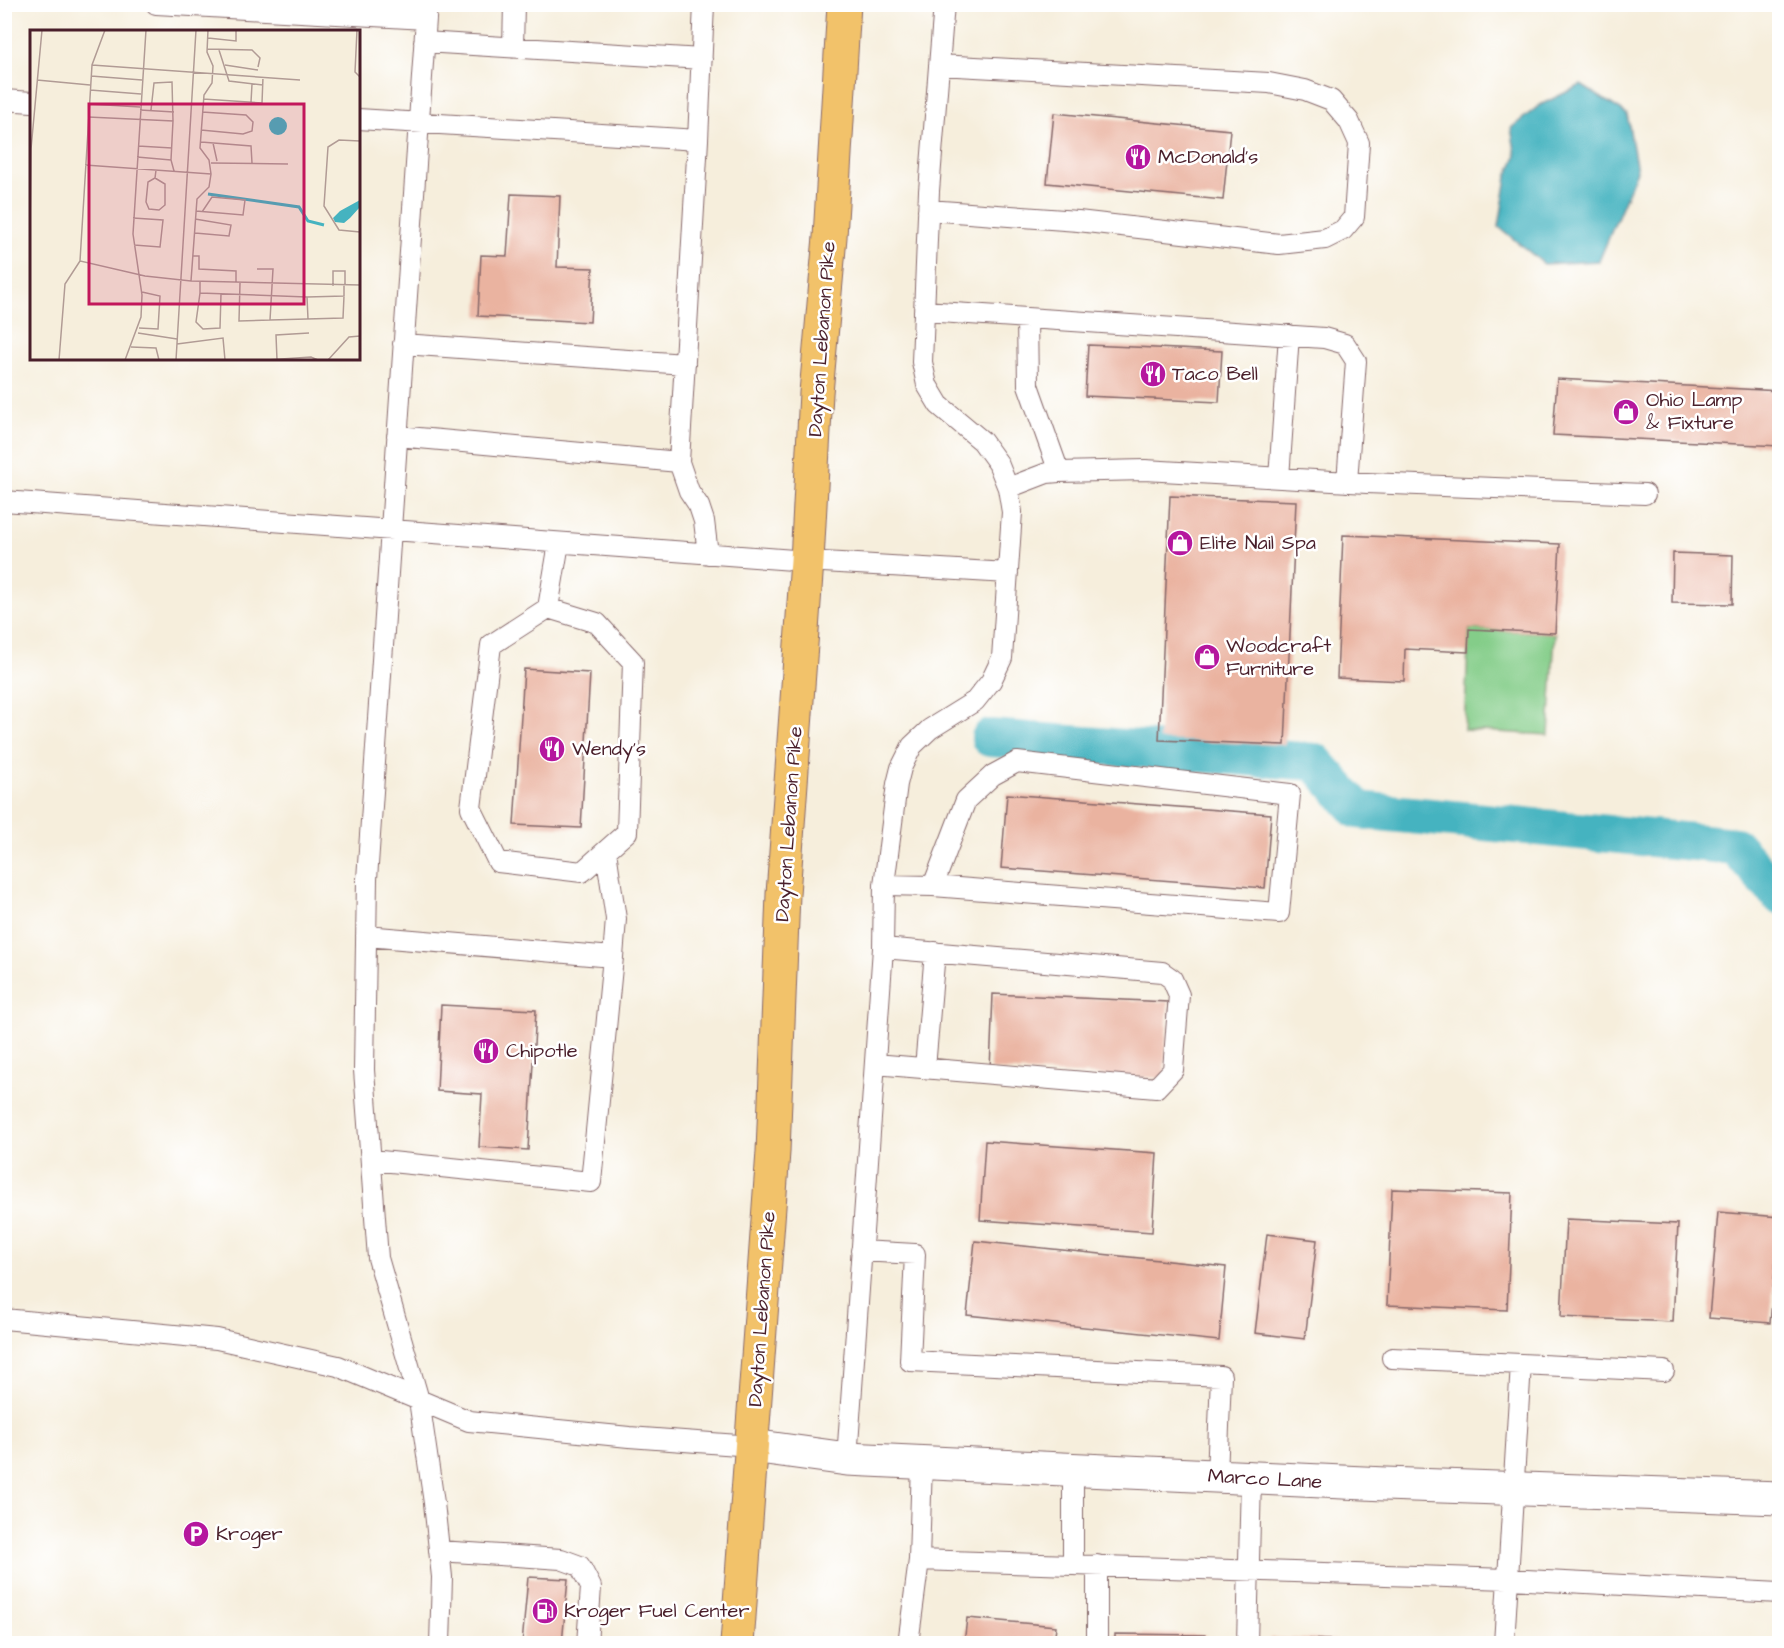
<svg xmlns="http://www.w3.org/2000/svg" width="1784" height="1648" font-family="'Architects Daughter',sans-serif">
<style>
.green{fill:#84cd89;stroke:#67765a;stroke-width:1.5}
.water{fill:#45b3c0;stroke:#486976;stroke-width:1.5}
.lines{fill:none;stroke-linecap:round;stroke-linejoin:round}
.canal{stroke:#45b3c0;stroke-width:38}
.building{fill:#eab3a0}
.lane-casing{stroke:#866769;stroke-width:22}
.street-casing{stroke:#866769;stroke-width:35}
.primary-casing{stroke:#866769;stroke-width:35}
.lane{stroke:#fff;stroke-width:20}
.street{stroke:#fff;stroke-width:33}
.primary{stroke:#f2c26a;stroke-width:33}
.labels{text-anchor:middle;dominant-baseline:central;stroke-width:5;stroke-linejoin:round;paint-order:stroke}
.poi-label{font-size:20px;fill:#4a1f2b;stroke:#fff;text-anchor:start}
.street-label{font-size:20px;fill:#4a1f2b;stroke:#fff}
.inset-river{fill:none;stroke:#45b3c0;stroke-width:3}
.inset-road{fill:none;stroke:#b19b95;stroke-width:1.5}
.view{fill:#c2185b;fill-opacity:0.15;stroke:#c2185b;stroke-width:3}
.inset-edge{fill:none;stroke:#4a1f2b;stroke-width:3}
</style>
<rect width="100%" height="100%" fill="#fff"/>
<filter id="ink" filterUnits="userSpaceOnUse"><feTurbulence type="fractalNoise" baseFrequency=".0167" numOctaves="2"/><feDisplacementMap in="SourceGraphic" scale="12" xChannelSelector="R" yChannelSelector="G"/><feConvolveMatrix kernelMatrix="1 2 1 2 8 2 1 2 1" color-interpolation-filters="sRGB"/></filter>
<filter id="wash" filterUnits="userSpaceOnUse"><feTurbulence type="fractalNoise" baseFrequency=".008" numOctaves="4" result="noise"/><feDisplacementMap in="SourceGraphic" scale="24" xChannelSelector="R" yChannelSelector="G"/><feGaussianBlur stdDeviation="1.35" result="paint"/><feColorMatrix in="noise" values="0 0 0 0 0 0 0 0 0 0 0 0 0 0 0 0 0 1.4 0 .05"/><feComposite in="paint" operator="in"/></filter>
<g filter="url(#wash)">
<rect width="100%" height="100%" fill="#f6eedc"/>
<path class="green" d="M1469,629L1555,633L1549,735L1464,730Z"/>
<path class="water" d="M1581,85L1627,114L1637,171L1599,261L1544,264L1499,227L1507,177L1516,156L1511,128L1540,105Z"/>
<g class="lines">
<path class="canal" d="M990,738L1315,762L1358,810L1735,846L1780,896"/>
</g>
<g id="blocks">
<path class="building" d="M1054,113L1230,130L1223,200L1047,183Z
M511,194L560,196L557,267L593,268L590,322L478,316L481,255L507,256Z
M1088,345L1222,351L1219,402L1085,396Z
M1557,379L1780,391V446L1553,435Z
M1170,496L1296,501L1285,745L1159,740Z
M1343,535L1560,544L1555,633L1469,629L1468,652L1405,649L1404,681L1337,678Z
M1673,553L1733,555L1732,604L1672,603Z
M524,669L590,673L581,828L514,825Z
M1007,794L1271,814L1265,888L1001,868Z
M993,994L1168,1002L1164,1078L990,1070Z
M441,1005L536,1010L528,1150L479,1147L482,1094L437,1091Z
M985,1141L1157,1153L1152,1232L980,1220Z
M1392,1189L1512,1193L1507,1310L1387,1305Z
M1718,1212L1780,1217L1770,1323L1709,1318Z
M1566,1219L1678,1224L1673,1322L1561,1317Z
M1267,1234L1317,1240L1305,1339L1255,1333Z
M975,1241L1226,1267L1219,1341L967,1315Z
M528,1577L568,1579L562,1644H522Z
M967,1618L1056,1626L1054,1644H964Z
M1115,1634L1205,1635V1644H1115Z
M1271,1638L1361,1641V1644H1270Z"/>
</g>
</g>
<g filter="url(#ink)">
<use href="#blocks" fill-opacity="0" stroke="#866769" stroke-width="1.5"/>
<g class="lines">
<defs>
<path id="lane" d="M156,4L426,19
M427,4L367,879L364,1070L378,1258L419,1400L434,1503L442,1577L440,1644
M424,42L702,59
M513,48L514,4
M4,100L32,102
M358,119L698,140L679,462L689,491L699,506L704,521L708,554
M698,140L704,4
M928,210L1078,221L1279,244L1325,239L1343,230L1354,217L1359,143L1349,121L1331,100L1305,90L1269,83L939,65
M924,311L1324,338L1345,344L1356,361L1347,482
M1027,318L1028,385L1059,472
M403,344L685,364
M397,436L679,462
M1279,478L1289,335
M1008,488L1047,473L1059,472L1145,470L1367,483L1645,494
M4,501L807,561L1008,573
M548,608L597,623L633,662L627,832L582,872L498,862L471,808L491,645L548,608L559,543
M606,851L616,919L613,957
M884,885L933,886L1279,913L1290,794L1017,762L993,775L966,800L933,886
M366,936L613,957L591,1182L371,1160
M875,1064L1156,1088L1173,1070L1179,995L1172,979L1162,972L883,948
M925,1068L935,952
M861,1251L915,1254L910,1361L1221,1376L1217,1476
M4,1319L217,1339L338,1366L469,1421L629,1437L752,1446
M1392,1358L1521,1364L1504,1644
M1521,1364L1664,1371
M847,1459L883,948L884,885L897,784L901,768L912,746L930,729L975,701L991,681L1002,658L1012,512L1008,488L998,463L982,441L939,405L927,385L922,362L929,191L944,4
M922,1462L919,1560L1508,1579L1780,1593
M439,1551L561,1559L580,1566L591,1587L587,1644
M1073,1564V1469
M1097,1565V1644
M908,1644L919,1560
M1247,1644L1251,1478"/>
<path id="street" d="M752,1446L847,1459L1385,1484L1780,1498"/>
<path id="primary" d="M737,1644L773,1152L783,894L807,561L816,393L830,237L844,4"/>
</defs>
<use href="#lane" class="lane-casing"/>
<use href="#street" class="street-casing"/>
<use href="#primary" class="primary-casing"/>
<use href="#lane" class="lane"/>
<use href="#street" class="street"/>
<use href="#primary" class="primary"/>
</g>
</g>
<defs>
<symbol id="restaurant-disc" viewBox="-11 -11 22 22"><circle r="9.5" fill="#b5179e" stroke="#fff"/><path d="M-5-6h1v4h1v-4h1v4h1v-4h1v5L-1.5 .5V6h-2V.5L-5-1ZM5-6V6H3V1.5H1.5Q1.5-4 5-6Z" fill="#fff"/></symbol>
<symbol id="shop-disc" viewBox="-11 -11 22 22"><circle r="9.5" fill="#b5179e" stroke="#fff"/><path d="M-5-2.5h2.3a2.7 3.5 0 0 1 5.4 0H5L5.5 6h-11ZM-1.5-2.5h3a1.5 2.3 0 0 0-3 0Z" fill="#fff"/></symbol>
<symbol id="parking-disc" viewBox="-11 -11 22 22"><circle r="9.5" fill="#b5179e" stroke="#fff"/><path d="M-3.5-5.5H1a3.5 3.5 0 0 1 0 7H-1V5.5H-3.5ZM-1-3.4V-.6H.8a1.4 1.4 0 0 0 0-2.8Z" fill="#fff"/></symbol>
<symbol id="fuel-disc" viewBox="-11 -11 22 22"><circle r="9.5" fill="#b5179e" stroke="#fff"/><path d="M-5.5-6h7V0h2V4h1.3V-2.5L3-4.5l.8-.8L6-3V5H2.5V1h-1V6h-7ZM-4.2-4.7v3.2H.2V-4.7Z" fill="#fff"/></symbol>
</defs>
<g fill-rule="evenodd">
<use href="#restaurant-disc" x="1123" y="142" width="30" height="30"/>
<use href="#restaurant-disc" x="1138" y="359" width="30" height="30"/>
<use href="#shop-disc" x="1611" y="397" width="30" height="30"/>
<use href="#shop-disc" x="1165" y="528" width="30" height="30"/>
<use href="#shop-disc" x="1192" y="642" width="30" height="30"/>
<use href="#restaurant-disc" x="537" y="734" width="30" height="30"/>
<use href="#restaurant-disc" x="471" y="1036" width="30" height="30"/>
<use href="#parking-disc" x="181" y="1519" width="30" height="30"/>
<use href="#fuel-disc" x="530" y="1596" width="30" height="30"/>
</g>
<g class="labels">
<g class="poi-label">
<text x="1158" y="157">McDonald's</text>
<text x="1172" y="374">Taco Bell</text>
<text x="1646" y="400">Ohio Lamp<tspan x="1646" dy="23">&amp; Fixture</tspan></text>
<text x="1200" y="543">Elite Nail Spa</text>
<text x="1226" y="646">Woodcraft<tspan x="1226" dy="23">Furniture</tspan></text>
<text x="572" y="749">Wendy's</text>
<text x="506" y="1051">Chipotle</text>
<text x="216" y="1534">Kroger</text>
<text x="564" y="1611">Kroger Fuel Center</text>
</g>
<g class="street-label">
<text transform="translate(822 339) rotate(-86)">Dayton Lebanon Pike</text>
<text transform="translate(789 824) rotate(-86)">Dayton Lebanon Pike</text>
<text transform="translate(762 1309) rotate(-86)">Dayton Lebanon Pike</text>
<text transform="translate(1265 1479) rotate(3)">Marco Lane</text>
</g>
</g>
<g transform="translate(30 30)">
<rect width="330" height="330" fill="#f6eedc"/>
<path d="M239 96a9 9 0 1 1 18 0a9 9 0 1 1-18 0ZM330,170V177L320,188L314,193L305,192L303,188L310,181Z" fill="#45b3c0"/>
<path class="inset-river" d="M178,164L269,177L278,191L294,195"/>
<path class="inset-road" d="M75,0L62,35L50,231L115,246L161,251L330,255M327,0L325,42L330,47M178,8L206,11V0M177,19L222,20L230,28L228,37M189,20L199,51L233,55M62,35L270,50M195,35L228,40M61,46L112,50M7,50L60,55M60,60L111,64M173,69L232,73L233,47M221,72L222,54M59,74L110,77M110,80L144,82M121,80L124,53L142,52L143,91M58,87L143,91L141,130L144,141M171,100L213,104L222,101L223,92L216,85L172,82M330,111L309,110L298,117L294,176L309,200L330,202M171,112L221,116L222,133M183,113L187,131M108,116L142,118M107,127L141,130M181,133L258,134M55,135L181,144M125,148L135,154V175L129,180L119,179L116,172L118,152L125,148L126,140M166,181L213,185L215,170L182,167L172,182M103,188L133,190L130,217L104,215M0,200L1,119L12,0M165,203L199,206L201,195L165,189M163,226H169V239L206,241V253M161,251L167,169L179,157L181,144L179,130L170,118L174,65L182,53L183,36L177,22L178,0M170,251V263L277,267L314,266V255M210,253L209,291L240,290L243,239H227M303,256V241H315V255M170,263L166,292L173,299L190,298L191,264M277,267L278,289M240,290L313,288L314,266M109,298L128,299L130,266L112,262M108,303L147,309M147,314L193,308L195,330M101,317L126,318L129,330M29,330L35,254L50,231M95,330L111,287L112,265L103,204L116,0M146,330L166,0M236,330L281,327L288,330M247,330L246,305L279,303M298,330L319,307L330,306"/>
<path class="view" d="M59,74H274V274H59Z"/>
<rect width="330" height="330" class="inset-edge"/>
</g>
<rect width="1784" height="1648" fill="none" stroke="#fff" stroke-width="24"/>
</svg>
